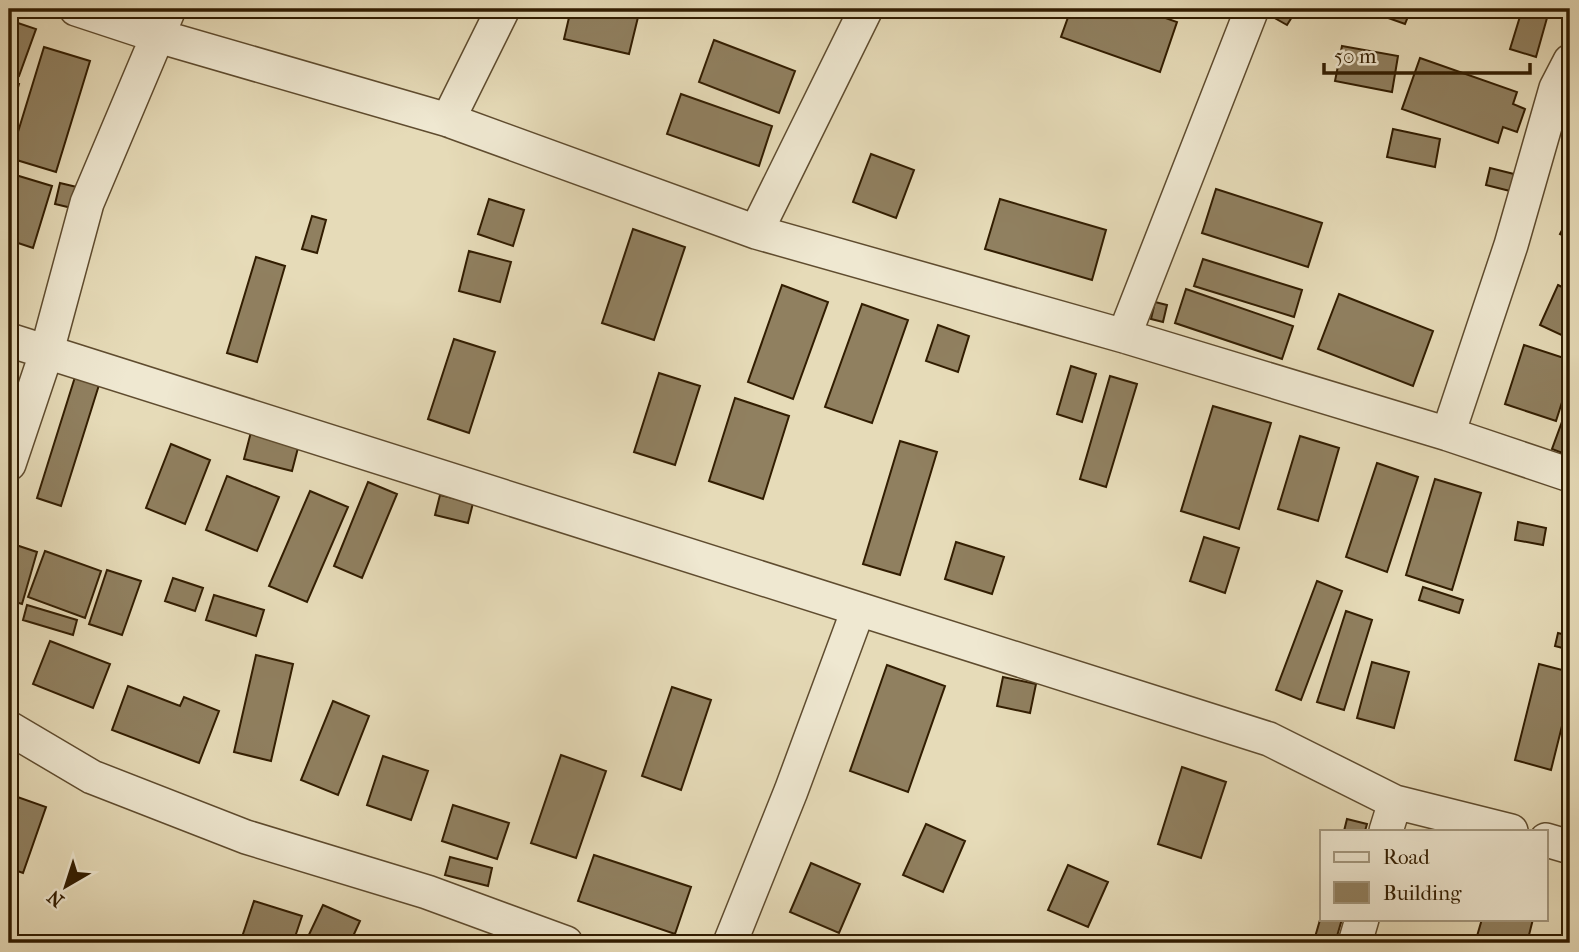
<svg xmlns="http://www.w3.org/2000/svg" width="1579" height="952" font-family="'IM FELL French Canon',serif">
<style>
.building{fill:#908060;stroke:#321d01;stroke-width:2}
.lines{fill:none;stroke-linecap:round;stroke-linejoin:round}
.street-casing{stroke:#5f4c2f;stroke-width:36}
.street{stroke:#efe8d1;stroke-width:33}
</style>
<rect width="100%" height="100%" fill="#e6dbb8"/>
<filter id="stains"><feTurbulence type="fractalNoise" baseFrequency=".00286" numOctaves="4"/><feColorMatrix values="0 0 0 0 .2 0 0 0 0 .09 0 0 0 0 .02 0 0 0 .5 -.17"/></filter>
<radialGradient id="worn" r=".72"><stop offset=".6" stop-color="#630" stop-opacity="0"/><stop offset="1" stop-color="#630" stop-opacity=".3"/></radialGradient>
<path class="building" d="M571,9H640L629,54L564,39Z
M1071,9H1140L1177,22L1160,72L1061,37Z
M1268,9H1297L1287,25L1266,13Z
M1363,9H1411L1405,24Z
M1522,10L1547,18L1536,57L1510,49Z
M9,20L36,29L19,76L9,72Z
M714,40L795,71L779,113L699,82Z
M1342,46L1398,56L1392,92L1335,81Z
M44,47L90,61L56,172L10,158Z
M1420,58L1517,92L1513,104L1525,109L1517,132L1503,127L1498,143L1402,109Z
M9,81L19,84L9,119Z
M681,94L772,126L759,166L667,134Z
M1393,129L1440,139L1435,167L1387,157Z
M871,154L914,170L896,218L853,202Z
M1490,168L1514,174L1510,191L1486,185Z
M9,173L52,186L33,248L9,240Z
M60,183L81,188L76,209L55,204Z
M1216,189L1322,223L1308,267L1202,233Z
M489,199L524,210L513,246L478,234Z
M1000,199L1106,230L1092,280L985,249Z
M1570,215V239L1560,234Z
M312,216L326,220L317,253L302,249Z
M633,229L685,247L654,340L602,323Z
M469,251L511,262L500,302L459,291Z
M256,257L285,266L257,362L227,353Z
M1203,259L1302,290L1294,317L1194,286Z
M782,285L828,302L793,399L748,382Z
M1558,285L1570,291V339L1540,325Z
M1186,289L1293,326L1282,359L1175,323Z
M1339,294L1433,331L1413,386L1318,349Z
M1155,302L1167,305L1163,322L1151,319Z
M862,304L908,320L872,423L825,407Z
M938,325L969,336L958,372L926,361Z
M454,339L495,352L469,433L428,419Z
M1524,345L1570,360V377L1556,421L1505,404Z
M1071,366L1096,374L1082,422L1057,414Z
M659,373L700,386L675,465L634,452Z
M1110,376L1137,384L1106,487L1080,479Z
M75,377L99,385L61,506L37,498Z
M735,398L789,416L763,499L709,481Z
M1570,400V456L1552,449Z
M1213,406L1271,423L1239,529L1181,511Z
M251,432L299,444L292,471L244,459Z
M1300,436L1339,448L1318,521L1278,509Z
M900,441L937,452L900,575L863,564Z
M171,444L210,460L185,524L146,508Z
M1377,463L1418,477L1387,572L1346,557Z
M227,476L279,497L257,551L206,530Z
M1435,479L1481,493L1452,590L1406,575Z
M368,482L397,494L362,578L334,566Z
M310,491L348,507L307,602L269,586Z
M440,495L473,503L468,523L435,515Z
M1518,522L1546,528L1543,545L1515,540Z
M1204,537L1239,548L1225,593L1190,581Z
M956,542L1004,557L992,594L945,579Z
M13,544L37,552L22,604L9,600V561Z
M45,551L101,571L85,618L28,597Z
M107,570L141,581L122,635L89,624Z
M173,578L203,588L195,611L165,601Z
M1317,581L1342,591L1301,700L1276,690Z
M1423,587L1463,600L1459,613L1419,600Z
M214,595L264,610L256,636L206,620Z
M27,605L77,620L73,635L23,620Z
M1346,611L1372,620L1344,710L1317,702Z
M1558,633L1570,636V650L1555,646Z
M50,641L110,664L93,708L33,684Z
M256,655L293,664L271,761L234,752Z
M1372,662L1409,672L1394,728L1357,718Z
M1539,664L1570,672V694L1551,770L1515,760Z
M887,665L945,686L908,792L850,771Z
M1003,677L1036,684L1030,713L997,706Z
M128,686L180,706L184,697L219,711L199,763L112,730Z
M672,687L711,700L681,790L642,776Z
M333,701L369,716L338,795L301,780Z
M561,755L606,771L576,858L531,843Z
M383,756L428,771L411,820L367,805Z
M1182,767L1226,782L1201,858L1158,844Z
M9,794L46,807L23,873L9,868Z
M453,805L509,823L497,859L442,841Z
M1347,819L1367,824L1365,831H1344Z
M926,824L965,841L943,892L903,875Z
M594,855L691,887L675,934L578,901Z
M450,857L492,868L488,886L445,875Z
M811,863L860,884L839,933L790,912Z
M1068,865L1108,882L1088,927L1048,910Z
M254,901L302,916L293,943H240Z
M323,905L360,921L350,943H305Z
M1322,913V919H1342L1335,943L1315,937Z
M1482,919H1533L1527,943H1475Z"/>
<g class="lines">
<defs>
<path id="street" d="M76,9L158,36L448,120L756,232L1124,336L1448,434L1570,475
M448,120L503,9
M756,232L866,9
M1124,336L1252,9
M9,340L1269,739L1395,802L1511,831
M1448,434L1511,245L1556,88L1570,61
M9,464L47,351L87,203L169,9
M9,728L92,777L246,837L427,892L566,943
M1386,831L1395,802
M1546,840L1570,847
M730,943L791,791L858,610
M1355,943L1362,919"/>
</defs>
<use href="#street" class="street-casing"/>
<use href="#street" class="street"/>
</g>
<rect width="1579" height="952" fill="none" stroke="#e6dbb8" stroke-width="35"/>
<rect x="10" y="10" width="1558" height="931" fill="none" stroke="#321d01" stroke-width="3.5"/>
<rect x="18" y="18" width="1544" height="917" fill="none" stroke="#321d01" stroke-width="2"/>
<rect x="1320" y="830" width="228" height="91" fill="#efe8d1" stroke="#a3977e" stroke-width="2"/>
<rect x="1334" y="852" width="35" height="10" fill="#efe8d1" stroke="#a3977e" stroke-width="2"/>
<text x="1383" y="864" font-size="21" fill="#321d01">Road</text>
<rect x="1334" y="882" width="35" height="21" fill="#908060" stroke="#a3977e" stroke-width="2"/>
<text x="1383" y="900" font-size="21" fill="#321d01">Building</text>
<g transform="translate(66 886) rotate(219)" stroke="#efe8d1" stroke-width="5" paint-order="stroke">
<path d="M0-5L12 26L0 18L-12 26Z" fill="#321d01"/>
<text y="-10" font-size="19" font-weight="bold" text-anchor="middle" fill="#321d01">N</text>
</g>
<path d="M1324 63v10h206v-10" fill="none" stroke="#321d01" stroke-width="3.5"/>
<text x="1334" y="63" font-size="21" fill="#321d01" stroke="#efe8d1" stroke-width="5" paint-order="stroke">50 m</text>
<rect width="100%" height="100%" filter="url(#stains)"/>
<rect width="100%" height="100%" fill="url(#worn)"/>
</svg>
